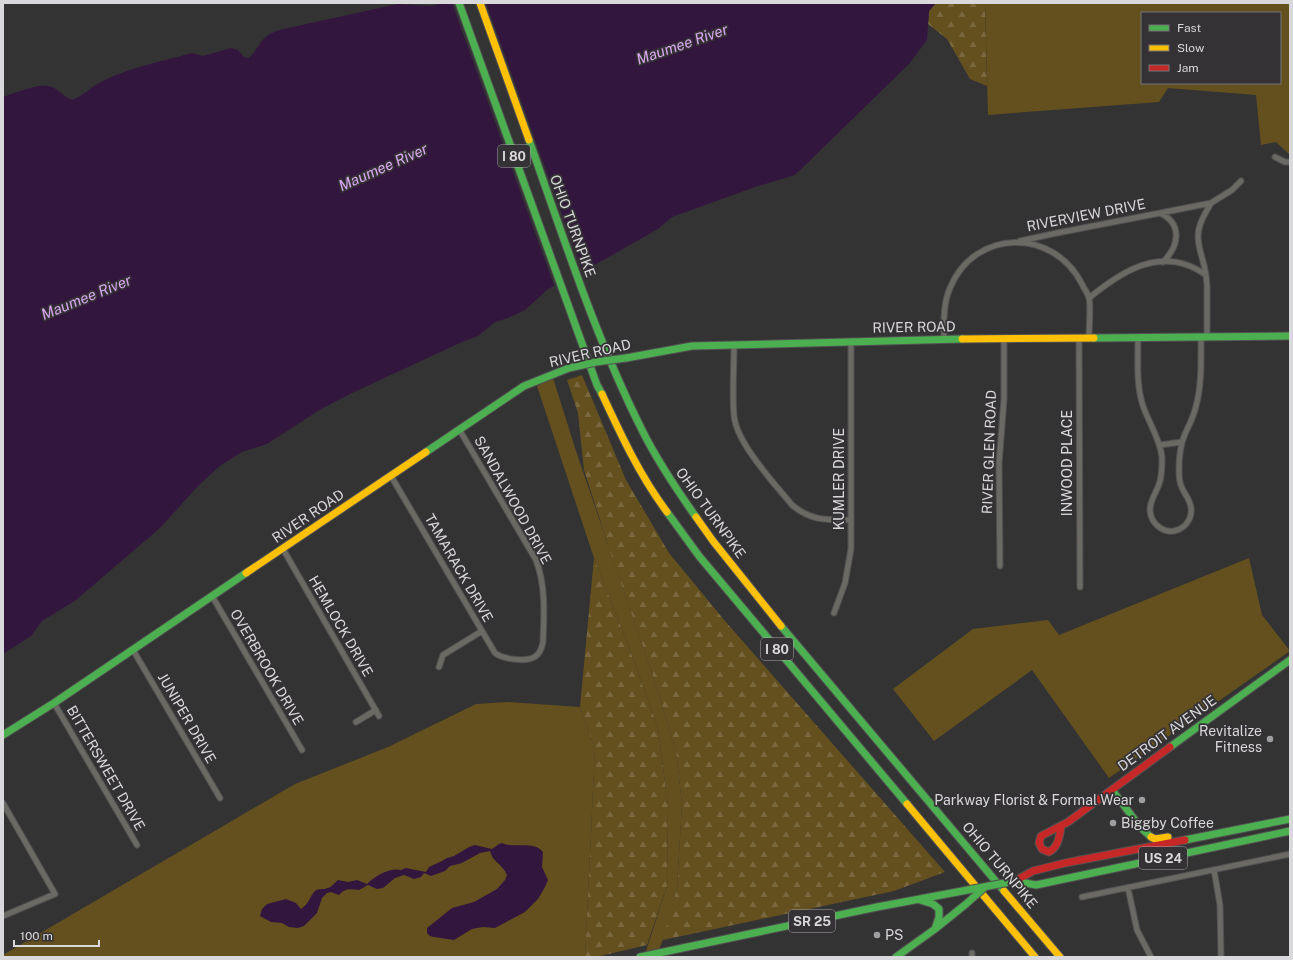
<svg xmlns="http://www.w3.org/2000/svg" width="1293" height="960" font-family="'Public Sans',sans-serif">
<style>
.green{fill:#63501e;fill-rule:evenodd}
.forest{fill:url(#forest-firs)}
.water{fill:#33163e}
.pier{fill:#343334}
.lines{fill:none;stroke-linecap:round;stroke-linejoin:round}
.street-casing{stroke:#525152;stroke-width:7}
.fast-casing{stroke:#525152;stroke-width:9}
.slow-casing{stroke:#525152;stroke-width:9}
.jam-casing{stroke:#525152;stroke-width:9}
.street{stroke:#6b6963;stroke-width:5}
.fast{stroke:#4caf50;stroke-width:7}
.slow{stroke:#ffc107;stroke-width:7}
.jam{stroke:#c62828;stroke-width:7}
.fast-bridge-casing{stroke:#525152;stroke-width:9;stroke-linecap:butt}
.fast-bridge{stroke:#4caf50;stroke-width:7}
.poi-dot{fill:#9f9ea0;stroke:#343235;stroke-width:1.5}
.labels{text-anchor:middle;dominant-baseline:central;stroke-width:3.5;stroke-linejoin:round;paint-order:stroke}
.shield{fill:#343235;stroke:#a8a6a8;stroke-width:1}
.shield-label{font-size:13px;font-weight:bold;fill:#d9d8da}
.street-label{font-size:14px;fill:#d9d8da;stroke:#343235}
.poi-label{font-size:14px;fill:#d9d8da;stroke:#343235;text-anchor:end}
.water-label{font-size:15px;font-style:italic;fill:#daa7f1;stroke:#343235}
</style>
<defs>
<pattern id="forest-firs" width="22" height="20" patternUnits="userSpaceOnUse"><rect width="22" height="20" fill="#63501e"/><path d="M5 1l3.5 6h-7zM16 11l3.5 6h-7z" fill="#79683e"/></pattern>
</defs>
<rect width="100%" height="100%" fill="#343334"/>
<path class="green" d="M985,3H1290V155L1276,142L1261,145L1256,95L1168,88L1159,102L988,115ZM1142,13H1280V83H1142Z
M553,378L577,454L652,673L676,751L682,804L677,888L666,932L656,957H644L667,886L668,806L658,728L627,642L594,558L537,386Z
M1249,558L1262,615L1290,651L1109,778L1032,670L934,741L893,689L973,629L1048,620L1059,635Z
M508,702L580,707L595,750L585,957H3V955L295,784L388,747L476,704Z"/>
<path class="forest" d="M936,3H985L987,86L970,79L947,39L928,24L929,11Z
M582,375L626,480L669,553L725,621L945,872L894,891L663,940L677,888L682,804L676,751L652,673L611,554L584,470L578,413L567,380Z
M594,558L627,642L658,728L668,806L667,886L647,945L596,957H585L595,750L580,707Z"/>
<path class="water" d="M442,3H936L929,11L927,40L909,64L795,175L755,187L672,217L658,229L591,267L548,289L525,310L508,318L495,322L478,336L462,342L352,393L321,409L267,444L242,452L221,465L198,486L160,528L76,600L42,621L31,636L3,654V97C16,93 42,81 54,88C61,92 65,97 72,100C83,96 91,87 101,82C127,68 163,61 192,53L203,56L231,48L238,50L244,57L248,58C256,53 259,42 267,36C270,33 275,32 279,30L398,4L432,6Z
M502,843C514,849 534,840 543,852L542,867L548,880L545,887L538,899L525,912L495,928L483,927L472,929L454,940L434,937L430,936L427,933V928L452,908L474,902L497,889L505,880L507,875C502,863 493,863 490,851L480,853L462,863L450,866L445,871L431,876L424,873L421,877L414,879L404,875L395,878L383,888L377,889L368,885L359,890C351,889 345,888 339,895L331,892L327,893L322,898L317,913L304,926L298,928L289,927L282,923L271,922L260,916L262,909L267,904L286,899L296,903L301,909C310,903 309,897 315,891C319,888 323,890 328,888C332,887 334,883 338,880L348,882L357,880L367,884C374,876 391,867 401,870L406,868L426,872L429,867L442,861L447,858L454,856L469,847L475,845L492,849L499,844Z"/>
<path class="pier" d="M452,3H486L583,273L555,288Z"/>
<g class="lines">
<defs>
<path id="street" d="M1275,157L1285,162H1290
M1160,213L1211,203L1232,190L1241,181
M1020,241L1057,233L1160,213C1183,224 1179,246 1163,262
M1206,275C1204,259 1194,241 1200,225C1202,218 1207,210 1211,203
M1089,298C1116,276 1150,252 1187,265C1193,267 1200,271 1206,275L1207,285V337
M1138,337C1138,360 1136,385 1143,406C1149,423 1160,439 1162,457C1162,465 1162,474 1160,481C1157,493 1147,503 1151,516C1154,525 1164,533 1174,531C1188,528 1195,514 1189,501C1187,496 1184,492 1182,488C1179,482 1179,476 1179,470C1179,458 1180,445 1185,434C1189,425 1194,416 1196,406C1202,384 1201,360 1201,337
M1079,338L1080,587
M944,339C944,322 943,304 950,288C974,229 1053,227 1082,284C1084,289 1088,293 1089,298C1091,306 1089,328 1089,337
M734,345C734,369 732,393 734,416C737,444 775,484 792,505C811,521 827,520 851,520
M1160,445L1182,442
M391,476L495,653C503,659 527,663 536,656C540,653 542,647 543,642C544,615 546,586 536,560L459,429
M283,549L379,716
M1000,566L999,464L1004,399V339
M212,596L302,750
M834,613L845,583L851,549V341
M133,650L220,798
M439,667L443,655L482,631
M54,703L137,845
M356,722L376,710
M3,803L55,894L3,916
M1214,870L1220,905L1221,957
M1128,888L1137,930L1151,957
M1082,897L1290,854
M972,953V957"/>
<path id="fast" d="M459,3L597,385L602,394
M529,140C564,239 596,339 643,432C658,462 677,490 696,517
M1094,338L1290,336
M626,358L692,346L962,339
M426,452L524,386L569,368
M667,512L699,556L907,804
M781,626L1004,891
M3,735L54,703L246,573
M1170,747L1290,660
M1112,790L1141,828L1151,837
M1185,840L1290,819
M1015,881L1036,885L1290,831
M920,900L933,904L939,909V917L935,929
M640,957L877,907L957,892
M896,957L935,929L966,904"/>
<path id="slow" d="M480,3L529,140
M962,339L1094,338
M602,394C621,435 640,476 667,512
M696,517L713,541L781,626
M246,573L426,452
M907,804L1035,957
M1151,837L1155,839L1168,837
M1004,891L1060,957"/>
<path id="jam" d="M1061,827C1059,837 1059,846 1049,852L1042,849L1039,843L1041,836L1068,822L1170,747
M1015,881L1033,871L1065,863L1185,840"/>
</defs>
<use href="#street" class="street-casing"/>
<use href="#fast" class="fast-casing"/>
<use href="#slow" class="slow-casing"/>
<use href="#jam" class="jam-casing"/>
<use href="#street" class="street"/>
<use href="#fast" class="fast"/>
<use href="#slow" class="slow"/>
<use href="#jam" class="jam"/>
<defs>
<path id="fast-bridge" d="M569,368L596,362L626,358
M957,892L1015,881
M966,904L985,887"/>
</defs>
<use href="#fast-bridge" class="fast-bridge-casing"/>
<use href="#fast-bridge" class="fast-bridge"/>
</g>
<g class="poi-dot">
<circle cx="1270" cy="739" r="4"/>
<circle cx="1142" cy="800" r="4"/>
<circle cx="1113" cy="823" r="4"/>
<circle cx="877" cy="935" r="4"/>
</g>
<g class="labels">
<g class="shield">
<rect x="498" y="145" width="32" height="22" rx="3"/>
<rect x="761" y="638" width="32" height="22" rx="3"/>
<rect x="1139" y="847" width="48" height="22" rx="3"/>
<rect x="789" y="910" width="46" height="22" rx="3"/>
</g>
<g class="shield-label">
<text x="514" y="156">I 80</text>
<text x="777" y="649">I 80</text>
<text x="1163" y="858">US 24</text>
<text x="812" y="921">SR 25</text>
</g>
<g class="street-label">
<text transform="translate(1086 215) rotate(-11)">RIVERVIEW DRIVE</text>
<text transform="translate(573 226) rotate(70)">OHIO TURNPIKE</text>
<text transform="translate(914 327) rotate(-1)">RIVER ROAD</text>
<text transform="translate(590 353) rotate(-13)">RIVER ROAD</text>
<text transform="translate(989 452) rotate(-88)">RIVER GLEN ROAD</text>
<text transform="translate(1067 463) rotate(-90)">INWOOD PLACE</text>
<text transform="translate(839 479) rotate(-90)">KUMLER DRIVE</text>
<text transform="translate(513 500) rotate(61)">SANDALWOOD DRIVE</text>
<text transform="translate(711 513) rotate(54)">OHIO TURNPIKE</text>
<text transform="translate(308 516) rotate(-34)">RIVER ROAD</text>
<text transform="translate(459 568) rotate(60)">TAMARACK DRIVE</text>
<text transform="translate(341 626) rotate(60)">HEMLOCK DRIVE</text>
<text transform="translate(267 667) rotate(60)">OVERBROOK DRIVE</text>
<text transform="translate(187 718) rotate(60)">JUNIPER DRIVE</text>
<text transform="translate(1167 733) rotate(-36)">DETROIT AVENUE</text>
<text transform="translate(106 768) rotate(60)">BITTERSWEET DRIVE</text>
<text transform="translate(1000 865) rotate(50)">OHIO TURNPIKE</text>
</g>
<g class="poi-label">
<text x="1262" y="731">Revitalize<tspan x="1262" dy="16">Fitness</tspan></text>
<text x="1134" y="800">Parkway Florist &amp; Formal Wear</text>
<text x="1121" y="823" text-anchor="start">Biggby Coffee</text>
<text x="885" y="935" text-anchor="start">PS</text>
</g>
<g class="water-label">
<text transform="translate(682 44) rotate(-19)">Maumee River</text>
<text transform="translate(383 167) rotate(-24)">Maumee River</text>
<text transform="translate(86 297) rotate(-22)">Maumee River</text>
</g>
</g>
<rect width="1293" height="960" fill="none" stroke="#d9d8da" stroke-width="8"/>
<rect x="1141" y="12" width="140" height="72" fill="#343235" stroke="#767477"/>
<rect x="1149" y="25" width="20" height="6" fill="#4caf50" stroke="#767477"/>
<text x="1177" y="32" font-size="12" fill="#d9d8da">Fast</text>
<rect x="1149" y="45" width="20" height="6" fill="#ffc107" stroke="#767477"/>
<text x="1177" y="52" font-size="12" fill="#d9d8da">Slow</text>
<rect x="1149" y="65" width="20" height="6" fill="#c62828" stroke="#767477"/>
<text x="1177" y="72" font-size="12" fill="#d9d8da">Jam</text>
<path d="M14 940v6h85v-6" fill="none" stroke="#d9d8da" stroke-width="2"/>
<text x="20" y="940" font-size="12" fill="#d9d8da" stroke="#343235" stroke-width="3" paint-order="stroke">100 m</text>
</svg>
